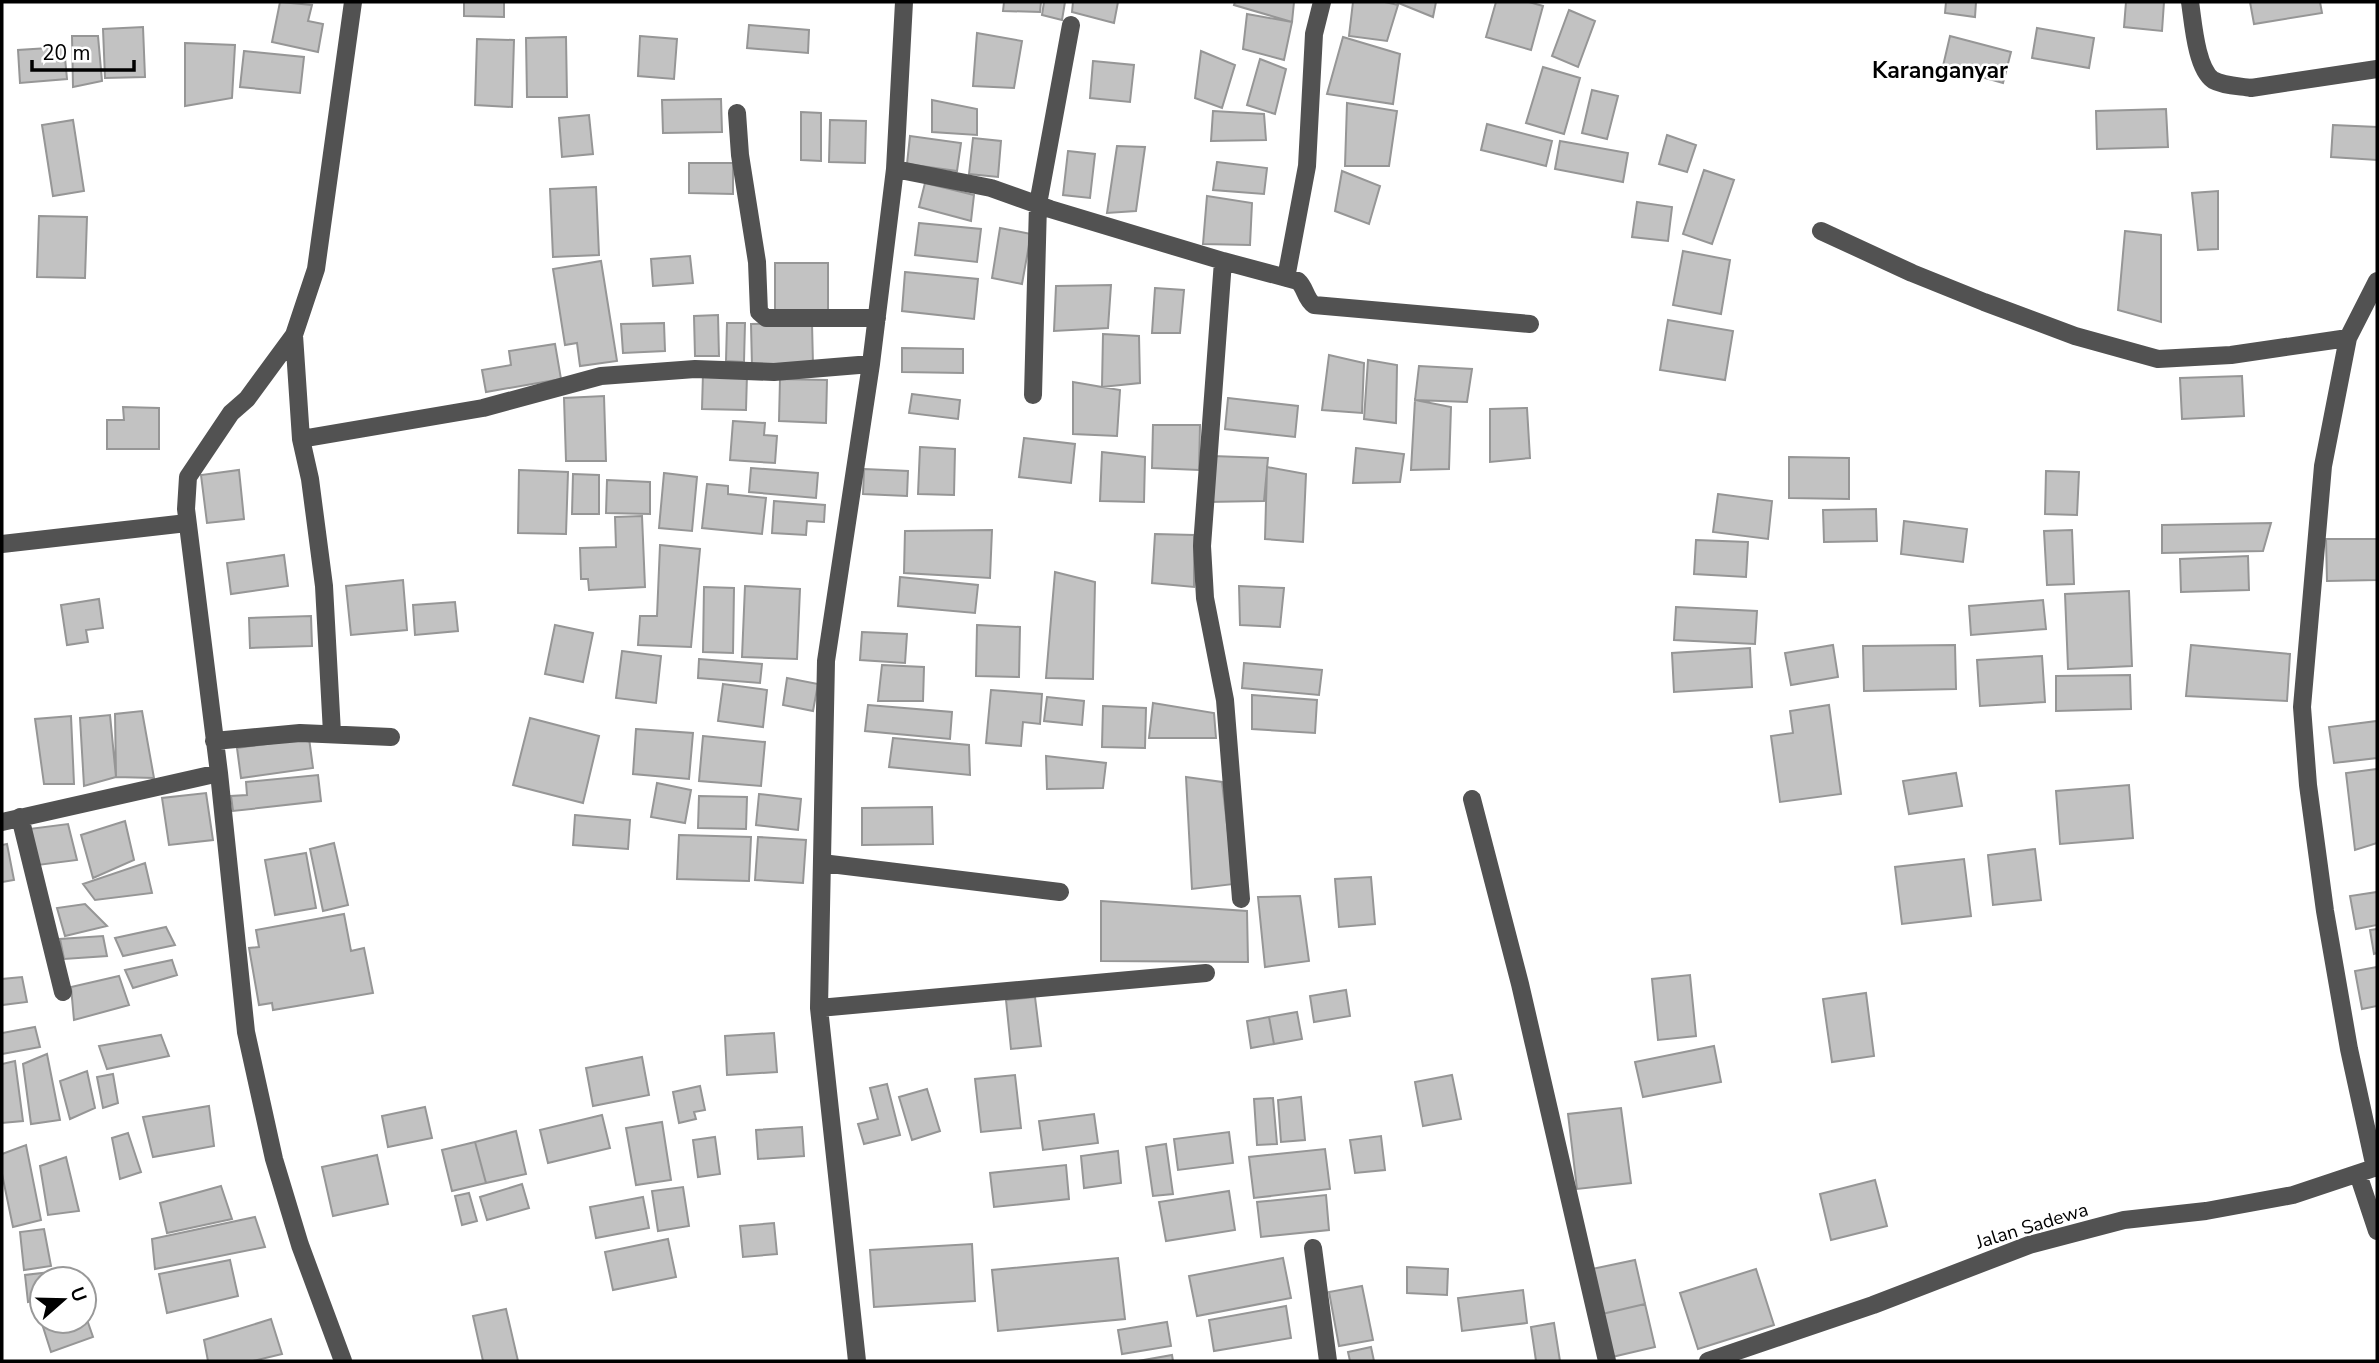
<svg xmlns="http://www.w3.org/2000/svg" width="2379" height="1363" font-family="'Nunito Sans',sans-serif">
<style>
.building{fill:#c2c2c2;stroke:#969696;stroke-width:2}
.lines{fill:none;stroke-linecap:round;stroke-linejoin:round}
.minor{stroke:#525252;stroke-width:18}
.labels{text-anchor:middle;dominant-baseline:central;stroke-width:5;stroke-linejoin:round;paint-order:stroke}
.street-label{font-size:19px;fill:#000;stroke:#fff}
.quarter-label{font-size:23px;font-weight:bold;fill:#000;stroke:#fff}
</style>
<rect width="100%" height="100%" fill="#fff"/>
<path class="building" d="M280,2L312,5L308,21L323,24L318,52L272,42Z
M464,2H504V17L464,16Z
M1004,2H1041L1040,12L1003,11Z
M1044,2H1065L1062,20L1042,15Z
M1073,2H1118L1114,23L1072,12Z
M1235,2H1294L1292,22L1234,5Z
M1353,2H1385L1398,5L1387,41L1349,36Z
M1396,2H1436L1433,17Z
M1496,2H1529L1543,6L1531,50L1486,37Z
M1946,2H1976L1975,17L1945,13Z
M2126,2H2164L2162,31L2124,27Z
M2250,2H2320L2322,13L2254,24Z
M1569,10L1595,21L1578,67L1552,56Z
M1247,14L1292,22L1284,60L1243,49Z
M749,25L809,30L808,53L747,48Z
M143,27L145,77L105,78L103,29Z
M2037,28L2094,38L2089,68L2032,58Z
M977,33L1022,41L1014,88L973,86Z
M72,36H98L102,81L73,87Z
M640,36L677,39L674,79L638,76Z
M1950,36L2011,52L2003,83L1943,66Z
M566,37L567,97H527L526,38Z
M1343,37L1400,54L1393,104L1327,94Z
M477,39L514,40L512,107L475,105Z
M185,43L235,45L232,98L185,106Z
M64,47L67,79L20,83L18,50Z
M244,51L304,57L300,93L240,87Z
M1201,51L1235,65L1222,108L1195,98Z
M1260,59L1286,69L1275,114L1247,105Z
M1093,61L1134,65L1130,102L1090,98Z
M1543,67L1580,78L1564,134L1526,123Z
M1592,90L1618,96L1607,139L1582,133Z
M721,99L722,132L663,133L662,100Z
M932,100L977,109V135L932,132Z
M1347,103L1397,111L1389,166H1345Z
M2166,109L2168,147L2097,149L2096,111Z
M1213,111L1264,114L1266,140L1211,141Z
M801,112L821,113V161L801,160Z
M589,115L593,154L562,157L559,118Z
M73,120L84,191L53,196L42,125Z
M830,120L866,121L865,163L829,162Z
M1487,124L1552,141L1546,166L1481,150Z
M2333,125L2377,127V160L2331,157Z
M1667,135L1696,145L1687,172L1659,164Z
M910,136L961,143L957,171L907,164Z
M973,138L1001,141L998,177L969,174Z
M1560,141L1628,153L1623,182L1555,169Z
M1117,146L1145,147L1136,211L1107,213Z
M1068,151L1095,154L1090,198L1063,195Z
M1217,162L1267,168L1264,194L1213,190Z
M689,163H733V194L689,193Z
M1704,170L1734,180L1712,244L1683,234Z
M1342,171L1380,186L1369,224L1335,211Z
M925,183L974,195L971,221L919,207Z
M596,187L599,255L553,257L550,189Z
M2218,191V249L2198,250L2192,193Z
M1207,196L1252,203L1250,245L1203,244Z
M1637,202L1672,207L1668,241L1632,237Z
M39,216L87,217L85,278L37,277Z
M919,223L981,229L977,262L915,255Z
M1000,228L1031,234L1022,284L992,278Z
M2125,231L2161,235V322L2118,310Z
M1683,251L1730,260L1721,314L1673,305Z
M690,256L693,283L653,286L651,259Z
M601,261L617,361L580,366L577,343L565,345L553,269Z
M775,263H828V312H775Z
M905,272L978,279L974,319L902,311Z
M1111,285L1108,328L1054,331L1056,286Z
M1155,288L1184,290L1180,333H1152Z
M718,315L719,356H695L694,316Z
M1668,320L1733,331L1725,380L1660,370Z
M664,323L665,351L623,353L621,324Z
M727,323H745L744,362L726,361Z
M812,323L813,365L752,366L751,324Z
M1103,334L1139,336L1140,383L1102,387Z
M555,344L561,379L486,392L482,370L511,365L509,351Z
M902,348L963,349V373L902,372Z
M1329,355L1364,363L1362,413L1322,410Z
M1368,360L1397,365L1396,423L1364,419Z
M1419,366L1472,369L1467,402L1415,400Z
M703,373L747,374L746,410L702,409Z
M2242,376L2244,416L2182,419L2180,378Z
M780,379L827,380L826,423L779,421Z
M1073,382L1120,390L1117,436L1073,434Z
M912,394L960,400L958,419L909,413Z
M604,396L606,461H566L564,398Z
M1228,398L1298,406L1295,437L1225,429Z
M1415,400L1451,407L1449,469L1411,470Z
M123,407L159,408V449H107V420H124Z
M1527,408L1530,458L1490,462V409Z
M733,421L765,423L764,435L777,436L775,463L730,460Z
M1153,425H1200L1199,470L1152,468Z
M1024,438L1075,444L1071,483L1019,477Z
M920,447L955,449L954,495L918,494Z
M1356,448L1404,454L1400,482L1353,483Z
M1102,452L1145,457L1144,502L1100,501Z
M1212,456L1268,458L1264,501L1207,502Z
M1789,457L1849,458V499L1789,498Z
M1267,467L1306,474L1303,542L1265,539Z
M751,468L818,473L816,498L749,492Z
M864,469L908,471L907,496L863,494Z
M239,470L244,519L207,523L201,475Z
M519,470L568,472L566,534L518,533Z
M2046,471L2079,472L2077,515L2045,514Z
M664,473L697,477L692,531L659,528Z
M573,474L599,475V514H572Z
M607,480L650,482V514L606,513Z
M707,484L728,486V494L766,498L762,534L702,528Z
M1718,494L1772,501L1768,539L1713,532Z
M774,501L825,505L824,522L807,521L806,535L772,533Z
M1876,509L1877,541L1824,542L1823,510Z
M642,516L645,587L589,590L588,579H581L580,548L616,547L615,517Z
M1904,521L1967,529L1963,562L1901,554Z
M2271,523L2263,551L2162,553V525Z
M992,530L990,578L904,573L905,531Z
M2072,530L2074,584L2047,585L2044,531Z
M1155,534L1194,535V587L1152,583Z
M2326,539H2377V580L2327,581Z
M1696,540L1748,542L1746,577L1694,574Z
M660,545L700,549L691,647L638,645L640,616H657Z
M284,555L288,586L231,594L227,563Z
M2248,556L2249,590L2181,592L2180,559Z
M1055,572L1095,582L1093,679L1046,678Z
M900,577L978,585L975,613L898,606Z
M403,580L407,630L351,635L346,586Z
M745,586L800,589L797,659L742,657Z
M1239,586L1284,588L1280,627L1240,625Z
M704,587L734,588L733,653L703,652Z
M2129,591L2132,666L2068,669L2065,594Z
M99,599L103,628L86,630L88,642L67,645L61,605Z
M2043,600L2046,629L1971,635L1969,606Z
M455,602L458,631L415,635L413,605Z
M1676,607L1757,611L1755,644L1674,640Z
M311,616L312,646L250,648L249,618Z
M555,625L593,633L583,682L545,674Z
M977,625L1020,627L1019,677L976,676Z
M862,632L907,634L905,663L860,660Z
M1833,645L1838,677L1791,685L1785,653Z
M1955,645L1956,689L1864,691L1863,646Z
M2191,645L2290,654L2287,701L2186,696Z
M1750,648L1752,687L1674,692L1672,653Z
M622,651L661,656L656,703L616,698Z
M2042,656L2045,702L1980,706L1977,660Z
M699,659L762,664L760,683L698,678Z
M1244,663L1322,670L1319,695L1242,688Z
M882,665L924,667L923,701H878Z
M2130,675L2131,709L2056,711V676Z
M787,678L818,684L813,711L783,705Z
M723,684L767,690L763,727L718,721Z
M991,690L1042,694L1040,724L1023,722L1021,746L986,743Z
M1252,695L1317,700L1315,733L1252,729Z
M1047,697L1084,701L1082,725L1044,721Z
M1153,703L1214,713L1216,738H1149Z
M868,705L952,712L950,739L865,731Z
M1829,705L1841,794L1780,802L1771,736L1793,733L1790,711Z
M1103,706L1146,708L1145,748L1102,747Z
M142,711L154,778L116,777L115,714Z
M110,715L116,777L84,786L80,718Z
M71,716L74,784H44L35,719Z
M530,718L599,736L583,803L513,785Z
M2377,721V758L2334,763L2329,727Z
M636,729L693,733L689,779L633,774Z
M703,736L765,742L761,786L699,781Z
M309,738L313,768L241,778L237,748Z
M893,738L969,745L970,775L889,767Z
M1046,756L1106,763L1103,788L1047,789Z
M2377,769V843L2355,850L2346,773Z
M1956,773L1962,806L1909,814L1903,781Z
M318,775L321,801L233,811L231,796L247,795L246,782Z
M1186,777L1222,782L1234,884L1192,889Z
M657,783L691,790L685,823L651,817Z
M2129,785L2133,838L2060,844L2056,791Z
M206,793L213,840L169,845L162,798Z
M759,794L801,799L798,830L756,825Z
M699,796L747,797L746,829L698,828Z
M932,807L933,844L862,845V808Z
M575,815L630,820L628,849L573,845Z
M125,821L134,860L93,878L81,835Z
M68,824L77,860L38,865L29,829Z
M679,835L751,837L749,881L677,879Z
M758,837L806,840L803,883L755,880Z
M334,843L348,905L323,911L310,849Z
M7,844L14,880L2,882V845Z
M2035,849L2041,900L1993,905L1988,855Z
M306,853L316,908L275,915L265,860Z
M1964,859L1971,916L1902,924L1895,867Z
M145,863L152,893L95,900L83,884Z
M1371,877L1375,924L1339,927L1335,879Z
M2377,892V925L2356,929L2350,896Z
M1300,896L1309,961L1265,967L1258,897Z
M1101,901L1247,911L1248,962L1101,961Z
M85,904L107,926L65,936L57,908Z
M344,914L351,951L364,948L373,993L273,1010L272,1003L259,1005L249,948L259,947L256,930Z
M166,927L175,945L123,956L115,938Z
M2377,929V953L2374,954L2370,930Z
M103,936L107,956L64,959L60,939Z
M172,960L177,975L133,988L125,970Z
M2377,967V1006L2362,1009L2355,971Z
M1690,975L1696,1036L1658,1040L1652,979Z
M119,976L129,1005L74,1020L71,987Z
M22,977L27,1002L2,1005V979Z
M1346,990L1350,1016L1314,1022L1310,996Z
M1866,993L1874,1056L1832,1062L1823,999Z
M1035,997L1041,1046L1011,1049L1006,1000Z
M1297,1012L1302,1039L1274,1044L1269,1017Z
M1269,1017L1274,1044L1251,1048L1247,1021Z
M35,1027L40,1047L2,1054V1033Z
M774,1033L777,1072L727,1075L725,1036Z
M161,1035L169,1056L107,1069L99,1046Z
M1714,1046L1721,1082L1643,1097L1635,1062Z
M47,1054L60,1120L31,1124L23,1064Z
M642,1057L649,1095L593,1106L586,1068Z
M15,1061L23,1121L2,1123V1064Z
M87,1071L95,1108L70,1119L60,1081Z
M113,1074L118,1103L103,1108L97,1077Z
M1015,1075L1021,1128L981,1132L975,1079Z
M1452,1075L1461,1119L1423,1126L1415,1082Z
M887,1084L900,1135L864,1144L858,1124L878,1119L870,1088Z
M700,1086L705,1110L694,1112L696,1119L679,1123L673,1092Z
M927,1089L940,1131L912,1140L899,1097Z
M1301,1097L1305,1140L1281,1142L1278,1100Z
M1273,1098L1277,1144L1257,1145L1254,1099Z
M209,1106L214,1146L153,1157L143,1117Z
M425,1107L432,1138L388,1147L382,1116Z
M1621,1108L1631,1183L1577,1189L1568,1114Z
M1094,1114L1098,1143L1043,1150L1039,1121Z
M602,1115L610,1148L548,1163L540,1130Z
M662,1122L671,1180L636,1185L626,1128Z
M802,1127L804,1156L758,1159L756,1130Z
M516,1131L526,1174L486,1183L475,1142Z
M1229,1132L1233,1163L1178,1170L1174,1139Z
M128,1133L141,1172L120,1179L112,1138Z
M1381,1136L1385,1170L1355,1173L1350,1140Z
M715,1137L720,1174L698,1177L693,1140Z
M475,1142L486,1183L452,1191L442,1150Z
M1166,1144L1173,1194L1153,1196L1146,1147Z
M26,1145L41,1220L13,1227L2,1174V1154Z
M1325,1149L1330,1189L1254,1198L1249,1157Z
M1118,1151L1121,1183L1084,1188L1081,1156Z
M377,1155L388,1204L333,1216L322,1167Z
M66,1157L79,1211L48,1215L40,1166Z
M1066,1165L1069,1199L994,1207L990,1173Z
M1875,1180L1887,1226L1831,1240L1820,1194Z
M522,1184L529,1208L487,1220L480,1197Z
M221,1186L232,1219L167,1233L160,1203Z
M683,1187L689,1226L658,1231L652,1191Z
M1229,1191L1235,1230L1166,1241L1159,1202Z
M469,1193L477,1221L462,1225L455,1196Z
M1326,1195L1329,1230L1261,1237L1257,1202Z
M643,1197L649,1228L596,1238L590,1207Z
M255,1217L265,1247L155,1269L152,1239Z
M774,1223L777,1254L743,1257L740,1226Z
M44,1229L51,1266L24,1270L20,1232Z
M668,1239L676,1277L613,1290L605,1252Z
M972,1244L975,1301L874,1307L870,1250Z
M1118,1258L1125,1319L998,1331L992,1270Z
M1283,1258L1291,1298L1197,1316L1189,1276Z
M230,1260L238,1296L167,1313L159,1274Z
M1635,1260L1645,1304L1602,1314L1592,1269Z
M1407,1267L1448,1269L1447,1295L1407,1293Z
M1756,1269L1774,1325L1698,1349L1680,1293Z
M68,1270L73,1279H42V1299L28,1302L25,1275Z
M1362,1286L1373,1340L1339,1346L1329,1292Z
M1523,1290L1527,1323L1462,1331L1458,1298Z
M1645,1304L1655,1347L1612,1357L1602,1314Z
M1286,1306L1291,1338L1214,1351L1209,1320Z
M42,1307V1321H84V1311L93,1337L51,1352L37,1308Z
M506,1309L518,1361H483L473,1316Z
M271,1319L282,1354L253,1361H208L204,1340Z
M1167,1322L1171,1346L1122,1354L1118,1330Z
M1554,1323L1560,1361H1536L1531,1327Z
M1371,1347L1374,1361H1350L1348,1352Z
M1172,1355L1173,1361H1138Z"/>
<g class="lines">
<path class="minor" d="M2190,2C2193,21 2196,68 2213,80C2224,86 2239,86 2251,88L2377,69
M737,113L740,155L757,262L759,312L766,318H877
M895,169L991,188L1050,209L1223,261L1298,281C1306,288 1305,299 1314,305L1530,324
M1821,231L1912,273L1984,302L2075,336L2158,359L2231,355L2348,338
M1223,261L1202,546L1205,598L1225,700L1241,899
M1286,278L1307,166L1314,34L1322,2
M294,335L301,439L310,479L324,586L332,733
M1033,395L1038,204L1071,25
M301,439L483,408L601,376L695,369L774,372L871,364
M2,544L187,523
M214,741L300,733L391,737
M1472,799L1520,984L1607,1361
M20,817L63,992
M2,822L219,773
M822,863L1060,892
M819,1008L1206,973
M2375,1168L2349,1049L2325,911L2308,785L2302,707L2323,466L2348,338L2377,281
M2358,1174L2377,1231
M1313,1248L1328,1361
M343,1361L300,1245L274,1159L246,1032L219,773L186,509L188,477L231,413L247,399L294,335L316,269L353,2
M857,1361L819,1008L826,661L871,364L895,169L904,2
M1708,1361L1873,1305L2029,1245L2124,1220L2206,1211L2293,1195L2377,1167"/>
</g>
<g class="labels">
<g class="street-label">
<text transform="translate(2032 1226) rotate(-17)">Jalan Sadewa</text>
</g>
<g class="quarter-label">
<text x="1940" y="70">Karanganyar</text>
</g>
</g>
<rect width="2379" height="1363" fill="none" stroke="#000000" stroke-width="7"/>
<g transform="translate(63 1300) rotate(70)"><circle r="33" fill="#ffffff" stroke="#999999" stroke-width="2"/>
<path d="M0-5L12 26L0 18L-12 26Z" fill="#000000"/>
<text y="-10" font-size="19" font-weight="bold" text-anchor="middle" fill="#000000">U</text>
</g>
<path d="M32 60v10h102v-10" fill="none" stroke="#000000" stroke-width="3.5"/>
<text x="42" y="60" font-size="21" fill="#000000" stroke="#ffffff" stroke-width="5" paint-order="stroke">20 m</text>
</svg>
